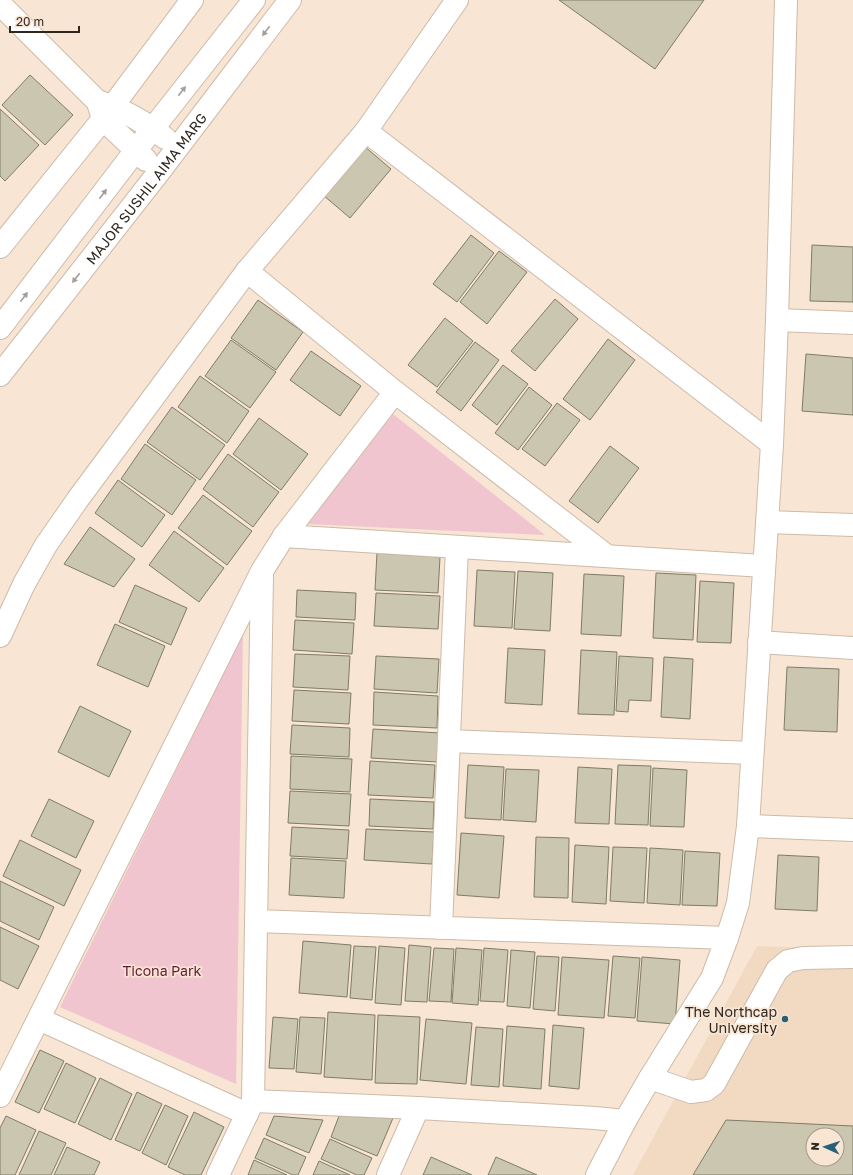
<svg xmlns="http://www.w3.org/2000/svg" width="853" height="1175" font-family="'Golos Text',sans-serif">
<style>
.built{fill:#f2d9c1;fill-rule:evenodd}
.green{fill:#f0c5d0}
.building{fill:#cac6af;stroke:#7f7c66;fill-rule:evenodd}
.lines{fill:none;stroke-linecap:round;stroke-linejoin:round}
.minor-casing{stroke:#cdbba9;stroke-width:24}
.minor{stroke:#fff;stroke-width:22}
.oneway{fill:#a19e9b}
.poi-dot{fill:#266079;stroke:#f8e5d3;stroke-width:1.5}
.labels{text-anchor:middle;dominant-baseline:central;stroke-width:3.5;stroke-linejoin:round;paint-order:stroke}
.street-label{font-size:14px;fill:#2e2720;stroke:#f8e5d3}
.park-label{font-size:14px;fill:#611935;stroke:#f8e5d3}
.poi-label{font-size:14px;fill:#2e2720;stroke:#f8e5d3;text-anchor:end}
</style>
<rect width="100%" height="100%" fill="#f8e5d3"/>
<path class="built" d="M757,946L853,949V1175H633ZM813,1135H837V1159H813Z"/>
<path class="green" d="M393,414L545,535L307,524Z
M243,634L236,1084L60,1007Z"/>
<path class="building" d="M559,0H704L655,69Z
M30,75L73,115L45,145L2,105Z
M0,109L39,145L5,181L0,176Z
M364,146L391,169L350,218L323,195Z
M471,235L494,253L457,302L433,284Z
M812,245L853,247V302L810,301Z
M499,251L527,272L487,324L460,302Z
M555,299L578,319L535,371L511,351Z
M258,300L303,332L276,370L231,338Z
M445,318L473,341L437,387L408,365Z
M608,339L635,360L590,420L563,399Z
M231,340L276,372L250,408L205,376Z
M475,342L499,360L461,411L436,392Z
M311,351L361,386L340,416L290,380Z
M806,354L853,358V415L802,411Z
M503,365L528,384L497,425L472,405Z
M200,376L249,411L227,443L178,407Z
M529,387L552,405L518,450L495,433Z
M557,403L580,420L545,466L522,449Z
M172,407L225,445L200,480L147,442Z
M259,418L308,454L281,490L233,454Z
M145,444L196,480L172,515L121,479Z
M610,446L639,468L598,523L569,501Z
M228,454L279,492L253,527L203,489Z
M118,480L165,515L142,547L95,513Z
M203,495L252,531L227,565L178,528Z
M90,527L135,559L114,587L64,564Z
M174,531L224,568L199,602L149,565Z
M377,553L440,557L438,593L375,590Z
M477,570L515,572L512,628L474,626Z
M518,571L553,573L550,631L514,629Z
M656,573L696,575L693,640L653,638Z
M584,574L624,576L621,636L581,634Z
M700,581L734,583L731,643L697,642Z
M135,585L187,608L171,645L119,622Z
M297,590L356,593L355,620L296,617Z
M376,593L440,596L438,629L374,626Z
M295,620L354,623L352,654L293,650Z
M115,624L165,646L148,687L97,665Z
M508,648L545,650L542,705L505,703Z
M581,650L617,652L614,715L578,714Z
M295,654L350,656L348,690L293,687Z
M376,656L439,659L437,693L374,689Z
M619,656L653,658L651,701L629,700L628,712L616,711Z
M664,657L693,659L690,719L661,717Z
M787,667L839,669L837,732L784,730Z
M294,690L351,693L349,724L292,721Z
M374,692L438,696L437,728L373,725Z
M80,706L131,731L109,777L58,752Z
M292,725L350,728L349,757L290,754Z
M373,729L440,733L438,762L371,758Z
M291,756L352,759L350,792L290,789Z
M370,761L435,765L433,798L368,795Z
M468,765L504,767L501,820L465,818Z
M618,765L651,766L648,825L615,824Z
M578,767L612,769L609,824L575,823Z
M653,768L687,770L684,827L650,826Z
M506,769L539,770L536,822L503,820Z
M290,791L351,794L349,826L288,823Z
M49,799L94,821L76,858L31,836Z
M370,799L434,802L433,829L369,826Z
M292,827L349,830L347,859L290,856Z
M366,829L434,832L432,864L364,860Z
M461,833L504,836L499,898L457,895Z
M536,837L569,838L568,898L534,897Z
M20,840L81,870L64,906L3,876Z
M575,845L609,847L606,904L572,902Z
M613,847L647,848L644,903L610,901Z
M650,848L683,850L680,905L647,903Z
M685,851L720,853L717,906L682,905Z
M778,855L819,857L817,911L775,909Z
M291,858L346,861L344,898L289,895Z
M0,881L54,907L39,940L0,921Z
M0,927L39,946L18,989L0,980Z
M303,941L351,945L347,997L299,993Z
M409,945L431,947L427,1002L405,1001Z
M354,946L376,947L372,1000L350,998Z
M379,946L405,948L401,1005L375,1003Z
M434,948L454,949L451,1002L429,1001Z
M456,948L482,950L478,1005L452,1003Z
M484,948L508,950L504,1002L480,1001Z
M511,950L535,952L530,1008L507,1006Z
M537,956L559,957L555,1011L533,1009Z
M613,956L640,958L635,1018L608,1016Z
M562,957L609,960L604,1018L558,1015Z
M642,957L680,960L675,1024L637,1021Z
M328,1012L375,1015L372,1080L324,1077Z
M378,1015L420,1017L417,1084L375,1083Z
M273,1017L298,1019L294,1069L269,1068Z
M300,1017L325,1018L321,1074L296,1072Z
M426,1019L472,1023L466,1084L420,1080Z
M553,1025L584,1028L579,1089L549,1086Z
M507,1026L545,1029L541,1089L503,1086Z
M476,1027L503,1029L499,1087L471,1085Z
M40,1050L64,1061L39,1113L15,1102Z
M66,1063L96,1078L75,1123L44,1109Z
M100,1078L132,1094L111,1140L78,1124Z
M137,1092L162,1104L140,1151L115,1140Z
M165,1105L188,1116L166,1165L142,1153Z
M194,1112L224,1127L201,1175H185L168,1167Z
M6,1116L36,1130L15,1175H0V1128Z
M274,1116L323,1120L309,1153L266,1135Z
M339,1116L393,1118L377,1156L331,1137Z
M726,1120L853,1126V1175H693ZM813,1135H837V1159H813Z
M39,1131L66,1143L51,1175H19Z
M264,1138L306,1157L298,1175H293L255,1158Z
M330,1139L372,1158L364,1175H357L321,1159Z
M67,1147L100,1162L94,1175H54Z
M431,1157L472,1175H423Z
M496,1157L537,1175H488Z
M254,1160L287,1175H248Z
M319,1161L350,1175H313Z"/>
<g class="lines">
<defs>
<g id="minor">
<path d="M0,4L97,101C121,109 145,122 165,138"/>
<path d="M99,106L103,119L146,160"/>
<path d="M366,131L772,444"/>
<path d="M0,247L103,119L192,0"/>
<path d="M247,271L395,392L607,556"/>
<path d="M777,320L853,323"/>
<path d="M0,328L136,150L254,0"/>
<path id="s1" d="M0,375L159,172L290,0"/>
<path d="M767,522L853,525"/>
<path d="M284,536L764,566"/>
<path d="M0,636L24,584L46,545L78,499L247,271L366,131L457,0"/>
<path d="M759,642L853,648"/>
<path d="M449,741L752,753"/>
<path d="M748,826L853,830"/>
<path d="M256,921L727,938"/>
<path d="M441,928L457,547"/>
<path d="M39,1019L247,1114"/>
<path d="M650,1078L691,1092L706,1090L714,1084L777,970L788,961L803,958L853,957"/>
<path d="M0,1096L262,571L284,536L395,392"/>
<path d="M253,1101L418,1108L595,1118L625,1121"/>
<path d="M218,1175L253,1101L262,576"/>
<path d="M388,1175L418,1108"/>
<path d="M597,1175L625,1121L650,1078L712,978L727,938L738,903L748,826L772,444L777,320L786,0"/>
</g>
</defs>
<use href="#minor" class="minor-casing"/>
<use href="#minor" class="minor"/>
</g>
<defs><path id="oneway-solid" d="M-6-.8H1V-3.2L6.5 0L1 3.2V.8H-6Z"/></defs>
<g class="oneway">
<use href="#oneway-solid" transform="translate(266 31) rotate(127)"/>
<use href="#oneway-solid" transform="translate(182 91) rotate(-52)"/>
<use href="#oneway-solid" transform="translate(103 194) rotate(-53)"/>
<use href="#oneway-solid" transform="translate(76 278) rotate(128)"/>
<use href="#oneway-solid" transform="translate(24 297) rotate(-53)"/>
</g>
<circle class="poi-dot" cx="785" cy="1019" r="4"/>
<g class="labels">
<g class="street-label">
<text stroke="none"><textPath href="#s1" startOffset="237">MAJOR SUSHIL AIMA MARG</textPath></text>
</g>
<g class="park-label">
<text x="162" y="970">Ticona Park</text>
</g>
<g class="poi-label">
<text x="777" y="1011">The Northcap<tspan x="777" dy="16">University</tspan></text>
</g>
</g>
<g transform="translate(825 1147) rotate(273)"><circle r="19" fill="#f8e5d3" stroke="#a7998b"/>
<path d="M0-3L7 15L0 10L-7 15Z" fill="#266079"/>
<text y="-6" font-size="11" font-weight="bold" text-anchor="middle" fill="#2e2720">N</text>
</g>
<path d="M10 26v6h69v-6" fill="none" stroke="#2e2720" stroke-width="2"/>
<text x="16" y="26" font-size="12" fill="#2e2720" stroke="#f8e5d3" stroke-width="3" paint-order="stroke">20 m</text>
</svg>
